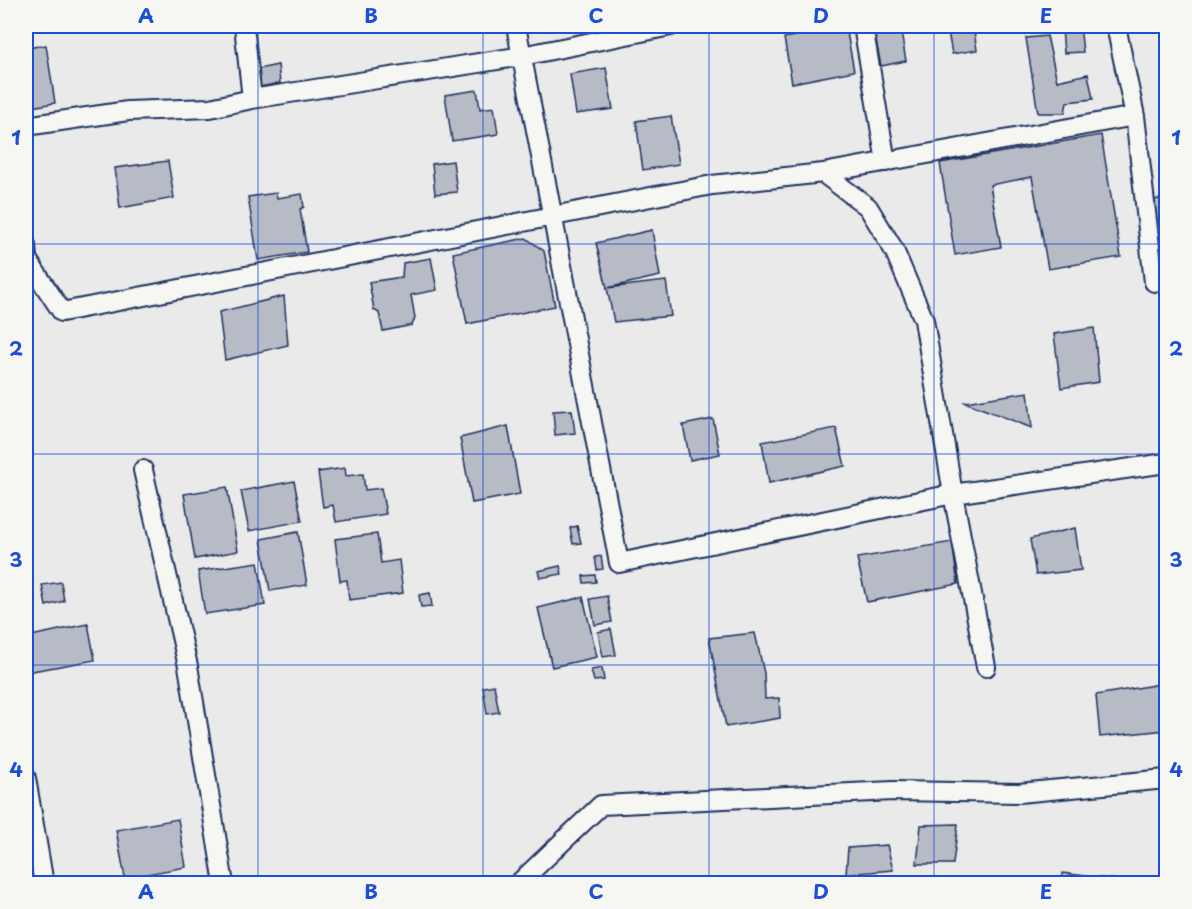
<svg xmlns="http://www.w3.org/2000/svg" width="1192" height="909" font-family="'Playpen Sans',sans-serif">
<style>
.building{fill:#b6bbc6;stroke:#1b2f5e;stroke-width:1.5}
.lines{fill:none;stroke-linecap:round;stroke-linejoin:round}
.street-casing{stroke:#1b2f5e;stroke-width:22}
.street{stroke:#f6f6f2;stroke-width:18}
.grid{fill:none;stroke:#1d4ed8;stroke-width:1.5;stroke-opacity:0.55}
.neatline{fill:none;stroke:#1d4ed8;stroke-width:2}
.grid-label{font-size:20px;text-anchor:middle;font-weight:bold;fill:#1d4ed8}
</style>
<rect width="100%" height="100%" fill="#e9eae9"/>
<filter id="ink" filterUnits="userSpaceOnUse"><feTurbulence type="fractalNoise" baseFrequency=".0167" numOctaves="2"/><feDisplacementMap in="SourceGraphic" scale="12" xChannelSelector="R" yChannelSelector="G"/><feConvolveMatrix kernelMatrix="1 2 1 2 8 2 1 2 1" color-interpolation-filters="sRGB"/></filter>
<g filter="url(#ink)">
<path class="building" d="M294,26H321L295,30Z
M873,26H900L906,61L881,66Z
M947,26H973L977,50L952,54Z
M1080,26L1083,52L1064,53L1062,29Z
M846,27L854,71L792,83L784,38Z
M1047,36L1057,81L1088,74L1093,99L1067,102L1065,113H1038L1026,38Z
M46,45L55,103L26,108V48Z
M278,65L280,83L260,87L258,69Z
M606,68L613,109L576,114L570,74Z
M477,90L480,109L494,107L498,134L452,141L445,95Z
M671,116L679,164L643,170L636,121Z
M1101,135L1121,257L1048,269L1032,177L990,185L1001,247L955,255L940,163Z
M168,161L174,198L120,208L115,168Z
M453,161L457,192L435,194L432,164Z
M276,193L277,198L302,194L304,207L300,209L307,252L258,260L248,197Z
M1166,198V244L1160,245L1153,200Z
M652,230L660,276L607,288L596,243Z
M526,238L544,251L555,306L467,324L453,253Z
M431,258L437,290L411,295L415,318L412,325L383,331L379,313L374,310L369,282L402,277L403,263Z
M666,281L671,316L614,322L607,288Z
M284,296L288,345L225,360L219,312Z
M1166,296V325L1163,297Z
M1094,328L1099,382L1061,388L1054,334Z
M1028,392L1032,428L965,402Z
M572,410L575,433L555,435L553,411Z
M713,419L720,454L690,460L683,425Z
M508,426L520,494L472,503L460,438Z
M836,428L845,466L769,483L762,442Z
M345,468L346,476L363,474L365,490L381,488L386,514L336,522L333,505L323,507L318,472Z
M294,481L302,521L249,531L241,491Z
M227,487L238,551L195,559L184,494Z
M577,526L581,543L573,544L570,528Z
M1075,528L1081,570L1036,575L1030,539Z
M298,532L307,585L270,591L261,539Z
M377,534L381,563L399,560L403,593L349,600L347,580L340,581L335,539Z
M952,542L958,584L867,602L857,558Z
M601,556L603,569L597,570L595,557Z
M258,562L265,605L205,614L198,571Z
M560,566L562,574L540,578L538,571Z
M595,575L596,582L584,583L583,576Z
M61,582L64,601L46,606L42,585Z
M430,593L432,606L421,607L419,595Z
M607,596L612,622L595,625L590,599Z
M583,597L597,657L552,667L538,608Z
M88,624L95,660L26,672V637Z
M611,629L616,655L603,657L598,632Z
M755,633L764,673L765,699L779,698L780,718L726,727L709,638Z
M602,668L604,680L594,681L591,670Z
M1166,683V730L1100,737L1096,695Z
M494,685L499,712L487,714L483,687Z
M178,819L186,867L125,878L116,830Z
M958,824L953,864H917L921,825Z
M887,845L893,870L846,874L848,848Z
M1062,873L1133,882V884H1061Z"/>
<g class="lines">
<defs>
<path id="street" d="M244,26L252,99
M516,26L619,563L953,494L1166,463
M863,26L886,162
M1116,26L1135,116L1154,282
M26,126L128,111L210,108L252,99L522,56L671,26
M823,173L868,207L894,250L924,320L953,494L986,667
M26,245L27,259L62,312L712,185L823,173L1135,116
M143,470L188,666L224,884
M26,778L44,884
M518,884L601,805L893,791L1019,793L1166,779"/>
</defs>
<use href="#street" class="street-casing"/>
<use href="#street" class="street"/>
</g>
</g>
<path class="grid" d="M258,26V884M483,26V884M709,26V884M934,26V884M26,244H1166M26,454H1166M26,665H1166"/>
<rect width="1192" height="909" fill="none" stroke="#f6f6f2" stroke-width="66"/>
<rect x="33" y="33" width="1126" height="843" class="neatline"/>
<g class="grid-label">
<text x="146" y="23">A</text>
<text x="371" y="23">B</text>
<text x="596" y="23">C</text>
<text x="821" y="23">D</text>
<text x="1046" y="23">E</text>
<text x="16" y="145">1</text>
<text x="1176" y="145">1</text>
<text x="16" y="356">2</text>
<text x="1176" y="356">2</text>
<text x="16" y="567">3</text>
<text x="1176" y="567">3</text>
<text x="16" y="777">4</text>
<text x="1176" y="777">4</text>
<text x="146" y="899">A</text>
<text x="371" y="899">B</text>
<text x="596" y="899">C</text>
<text x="821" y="899">D</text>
<text x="1046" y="899">E</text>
</g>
</svg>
